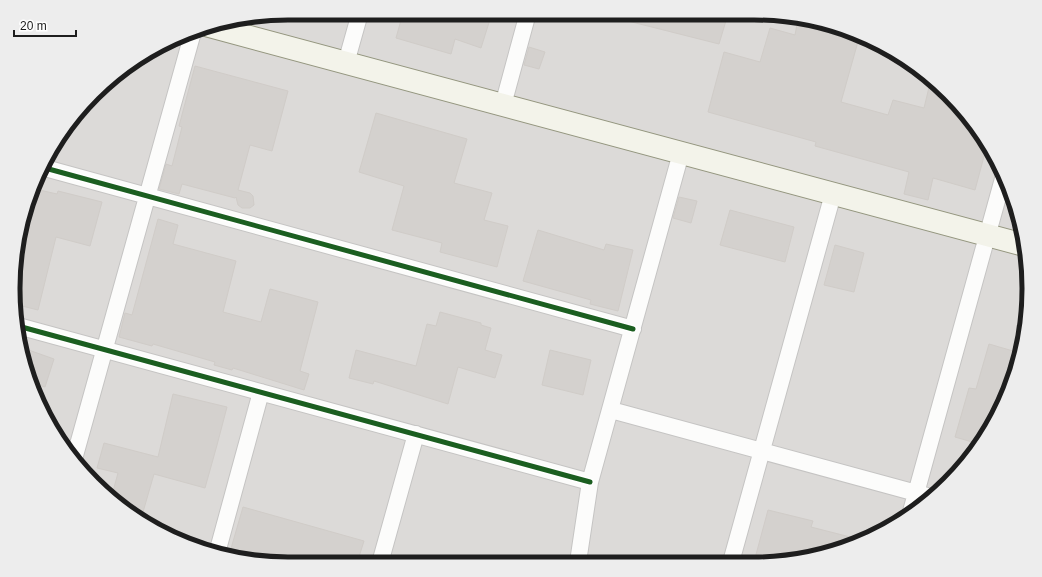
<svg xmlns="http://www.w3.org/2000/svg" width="1042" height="577" font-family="Helvetica,sans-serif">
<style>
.residential{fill:#dcdad8}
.building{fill:#d4d1ce;stroke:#d0ccc8}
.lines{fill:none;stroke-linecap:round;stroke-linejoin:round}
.minor-casing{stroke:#c5c4c3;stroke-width:18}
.secondary-casing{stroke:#94967f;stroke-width:24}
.minor{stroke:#fcfcfb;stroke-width:16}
.secondary{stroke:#f3f3ea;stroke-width:22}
.cycleway-casing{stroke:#fff;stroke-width:8}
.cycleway{stroke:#1b5e20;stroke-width:5}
.rim{fill:none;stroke:#1e1e1e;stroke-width:5}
</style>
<rect width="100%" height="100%" fill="#edebe7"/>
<path class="residential" d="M289,13L771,14L842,28L891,50L935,82L972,121L1001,167L1020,217L1028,271L1027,325L1014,377L992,426L948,483L906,518L842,549L789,562L271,563L200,549L151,527L81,470L34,394L14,306L22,217L60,135L121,70L200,28Z"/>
<path class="building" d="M403,13H492L481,48L455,39L451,54L396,38Z
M621,13H636L728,14L719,44L620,19Z
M798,19L829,25L828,30L859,38L841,102L888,115L893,100L924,108L931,79L935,82L972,121L987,145L975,190L933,178L928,200L904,194L909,172L815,146L816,142L708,112L724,52L760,62L770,28L795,35Z
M529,47L545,52L539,69L524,65Z
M195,66L288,91L272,151L250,145L238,190L250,193L253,196L254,205L250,208H242L238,205L236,197L235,198L182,184L179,194L159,189L166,164L172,166L182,127L179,126Z
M376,113L467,139L454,183L492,193L484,220L508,226L497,267L440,252L442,243L392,230L404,186L359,172Z
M35,189L57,194L58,191L102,202L90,246L56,237L38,310L14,304L22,217Z
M679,197L697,201L691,223L673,218Z
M730,210L794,227L785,262L720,245Z
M158,219L178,225L173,244L236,261L223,312L261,322L270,289L318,302L300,371L309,374L304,390L233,368L232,370L214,365L215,362L153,344L152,346L119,337L125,313L132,315Z
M538,230L604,250L606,244L633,250L618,311L590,304L591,300L523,281Z
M835,245L864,253L854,292L824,285Z
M440,312L481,323V325L491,328L485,350L502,355L495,378L458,367L448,404L374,381L373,384L349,378L356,350L416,366L427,324L436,326Z
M989,344L1020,353L1012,383L992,426L979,444L955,437L969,388L976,389Z
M23,348L54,359L45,387L31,383Z
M550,350L591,360L583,395L542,385Z
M173,394L227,407L217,445L205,488L154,474L141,519L112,495L118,473L97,468L104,443L158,457Z
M243,507L364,541L357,563H271L252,560L253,558L230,552Z
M768,510L813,521L811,527L862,540L842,549L789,562H754Z"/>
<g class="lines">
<defs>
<path id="minor" d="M346,63L360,13
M503,105L528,13
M45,168L633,329
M18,326L590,482
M611,410L931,497
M74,459L193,32
M910,515L1004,175
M217,553L261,392
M578,562L590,482L681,153
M731,562L833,194
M380,563L416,434"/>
<path id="secondary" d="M209,26L1024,245"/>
</defs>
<use href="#minor" class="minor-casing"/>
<use href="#secondary" class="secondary-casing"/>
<use href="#minor" class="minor"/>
<use href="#secondary" class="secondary"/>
<defs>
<path id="cycleway" d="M45,168L633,329
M18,326L590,482"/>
</defs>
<use href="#cycleway" class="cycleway-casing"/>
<use href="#cycleway" class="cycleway"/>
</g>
<path d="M0 0H1042V577H0ZM288 20H754A268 268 0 0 1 1022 288V289A268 268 0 0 1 754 557H288A268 268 0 0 1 20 289V288A268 268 0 0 1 288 20Z" fill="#ededed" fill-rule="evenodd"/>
<path class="rim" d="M288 20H754A268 268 0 0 1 1022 288V289A268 268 0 0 1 754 557H288A268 268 0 0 1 20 289V288A268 268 0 0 1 288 20Z"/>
<path d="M14 30v6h62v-6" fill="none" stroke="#1e1e1e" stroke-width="2"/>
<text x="20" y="30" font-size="12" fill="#1e1e1e" stroke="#ffffff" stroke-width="3" paint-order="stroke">20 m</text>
</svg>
